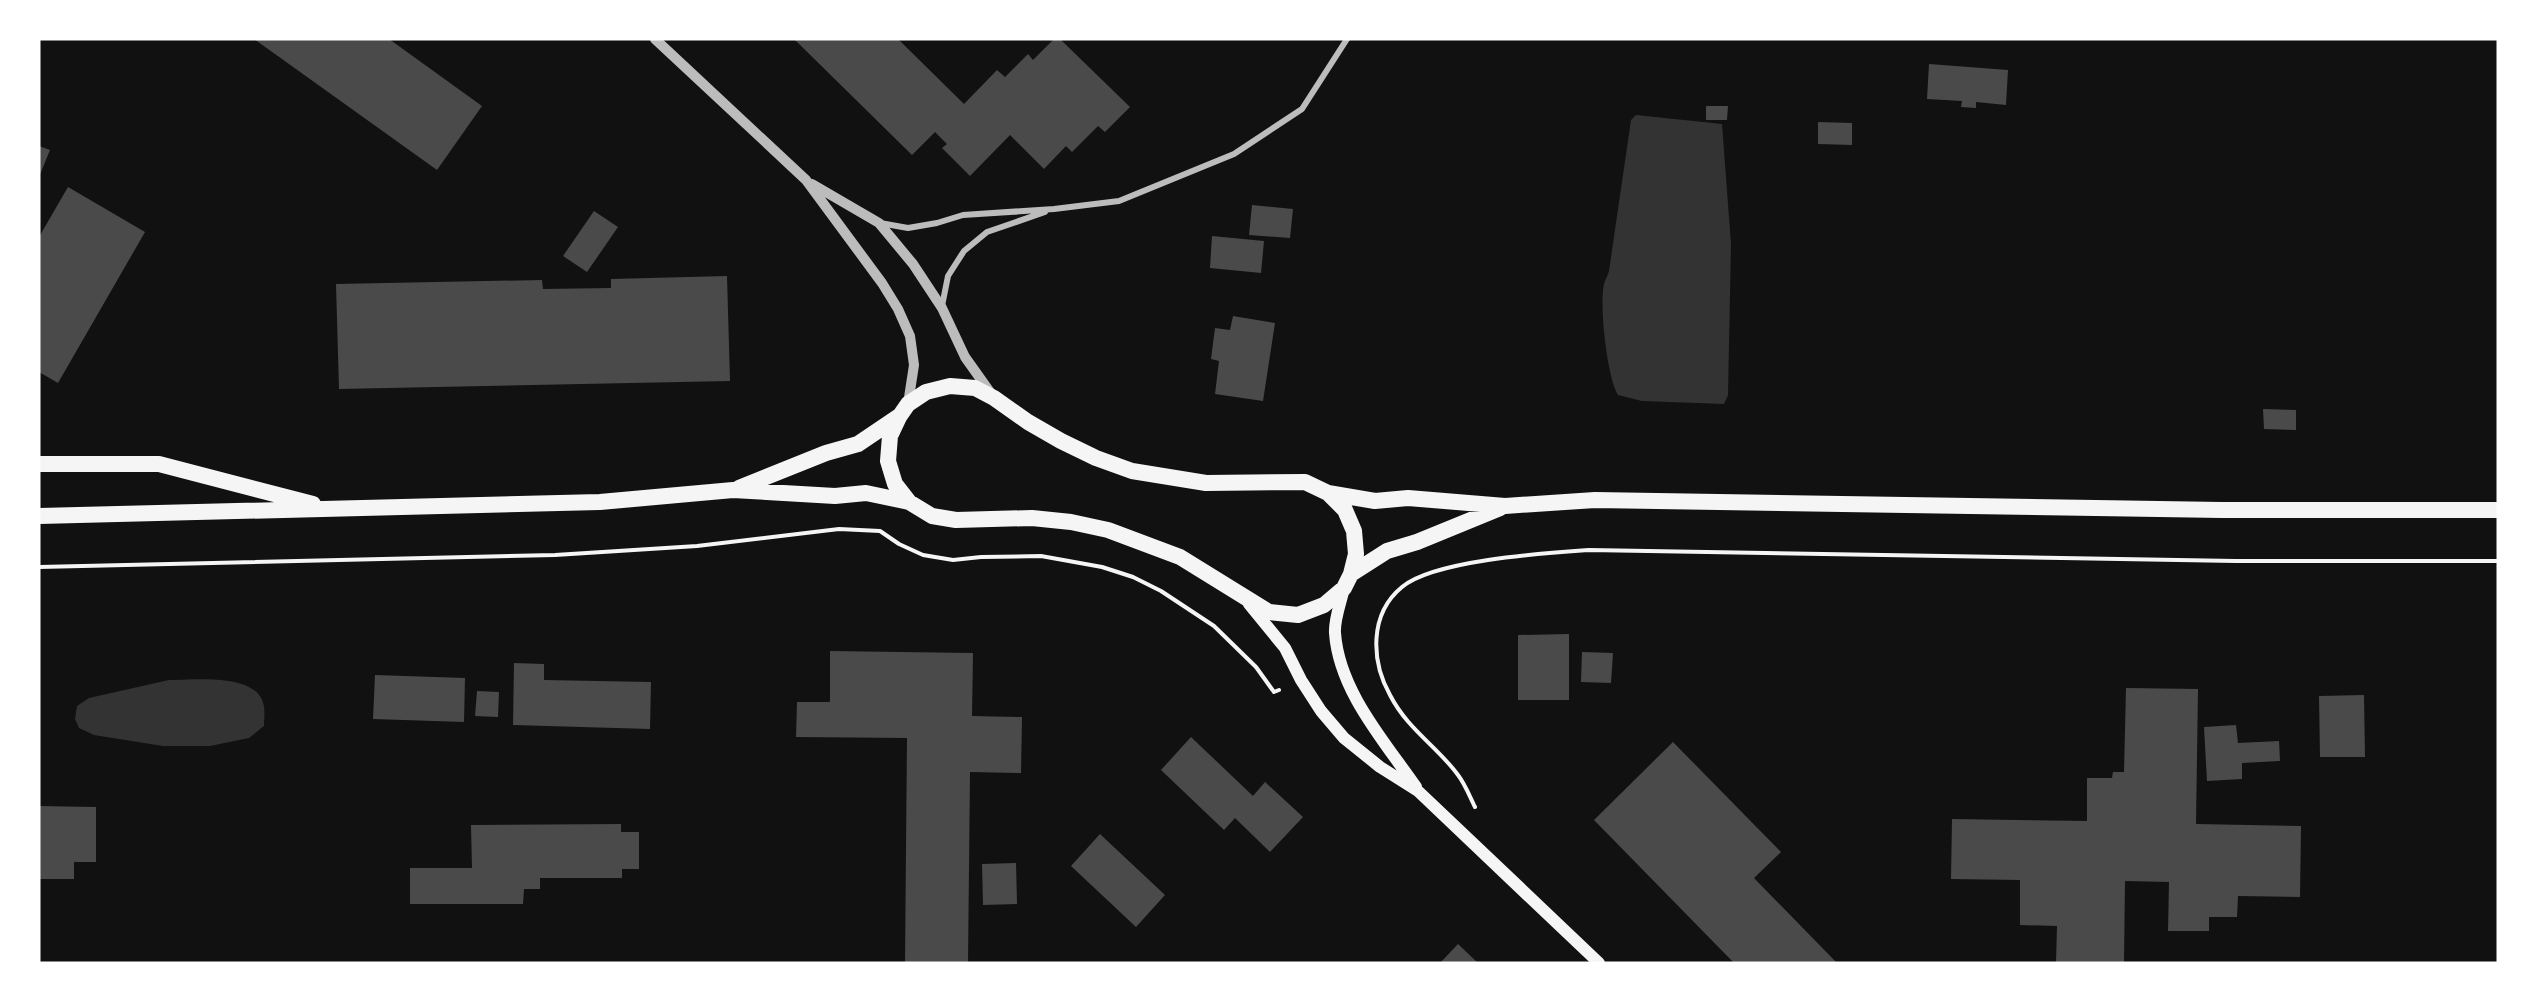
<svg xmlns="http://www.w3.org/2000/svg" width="2537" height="1002" font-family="Mulish,sans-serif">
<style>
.water{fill:#333}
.building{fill:#4a4a4a}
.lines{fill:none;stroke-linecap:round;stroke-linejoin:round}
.path{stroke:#f5f5f5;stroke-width:4}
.minor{stroke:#bcbcbc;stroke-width:6}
.tertiary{stroke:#bcbcbc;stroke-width:10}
.secondary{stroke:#f5f5f5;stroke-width:12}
.trunk{stroke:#f5f5f5;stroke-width:16}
</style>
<rect width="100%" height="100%" fill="#111"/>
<path class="water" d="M1636,115L1722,124L1731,244L1728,395L1724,404L1642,401L1618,395C1607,378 1599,304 1604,284C1605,280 1608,275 1609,271L1631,120Z
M169,680C194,680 260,672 264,707C265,713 264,720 264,726L249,738L210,746H163L94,735L79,728L75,719L77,706L89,698Z"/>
<path class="building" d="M254,39H389L482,106L437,170Z
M794,39H898L964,104L997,70L1005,77L1028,54L1033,60L1054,39H1060L1130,107L1105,132L1098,126L1072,152L1066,146L1044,169L1010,135L970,176L942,148L947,144L935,132L912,155Z
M1929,64L2008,70L2006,105L1976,102V108L1961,107L1962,101L1927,99Z
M1706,106H1728L1727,120H1706Z
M1818,122L1852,123V145L1818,144Z
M39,146L50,150L39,177Z
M68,187L145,232L58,383L39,372V237Z
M1252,205L1293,209L1290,238L1249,235Z
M594,211L618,227L587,272L563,256Z
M1212,236L1264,241L1261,273L1210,268Z
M727,276L730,381L339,389L336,284L542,280L543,289L611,288V279Z
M1233,316L1275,323L1263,401L1215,394L1219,361L1211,359L1215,328L1230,330Z
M2263,409L2296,410V430L2264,429Z
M1569,634V700H1518V635Z
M830,651L973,653L972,716L1022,717L1021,773L970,772L968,963H905L907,738L796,737L797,702H830Z
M1582,652L1613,653L1611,683L1581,682Z
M514,663L544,664V680L651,682L650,729L513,725Z
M375,675L465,678L464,722L373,719Z
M2126,688L2198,689L2196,824L2301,826L2300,897L2238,896L2237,917H2209V931H2168L2169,882L2125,881L2124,963H2056L2057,926L2020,925V880L1951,879L1952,819L2087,821V778H2112L2113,772H2124Z
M477,691L499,692L498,717L475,716Z
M2364,695L2365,757H2320L2319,696Z
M2236,725L2238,743L2279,741L2280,761L2242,763V779L2207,781L2204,727Z
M1191,737L1253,796L1265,782L1303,817L1270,852L1235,818L1224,830L1161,770Z
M1673,742L1781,852L1754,878L1837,963H1734L1594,820Z
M40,806L96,807V862H74V879H40Z
M621,824V832H639V869H622V878H540V889H524L523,904H410V868H472L471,825Z
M1100,834L1165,895L1136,927L1071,866Z
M1016,863L1017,904L983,905L982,864Z
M1458,944L1478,963H1440Z"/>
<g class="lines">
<path class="path" d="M39,567L555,555L697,546L839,529L880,531L899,544L923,555L953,560L981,557L1041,556L1102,567L1133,577L1161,591L1214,626L1256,667L1274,692L1279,690
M1475,807C1470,797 1465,784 1458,775C1437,746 1408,730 1390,695C1371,661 1369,614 1402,587C1434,560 1546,553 1589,550L2236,561H2498"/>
<path class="minor" d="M880,223L908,228L937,223L963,215L1054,209L1119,201L1234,154L1302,109L1347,39
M942,306L948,276L964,251L987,232L1045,212"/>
<path class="tertiary" d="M655,39L806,180L882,283L898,309L910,336L914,365L908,404
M812,184L879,223L913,264L942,308L965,357L992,395"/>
<path class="secondary" d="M1344,588C1341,602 1334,619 1335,633C1339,691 1385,742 1416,787
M1249,604L1285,648L1301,680L1321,711L1344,738L1380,767L1418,791L1599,963"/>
<path class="trunk" d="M39,464H159L313,504
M739,488L826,453L858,444L898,417
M1328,493L1375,501L1408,498L1505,506L1595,500L2222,510H2498
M39,516L600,502L733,490L835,496L866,493L909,502L932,516L956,520L1032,518L1071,522L1108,530L1180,557L1269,612L1298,615L1324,605L1344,588L1351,574L1356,554L1354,531L1345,510L1328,493L1305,482L1206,483L1132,471L1096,458L1061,441L1028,422L994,398L975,388L950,386L926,392L908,404L899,417L890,436L888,461L895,484L909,502
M1351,574L1387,551L1417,542L1500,508"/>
</g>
<rect width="2537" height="1002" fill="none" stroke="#ffffff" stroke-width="81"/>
</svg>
